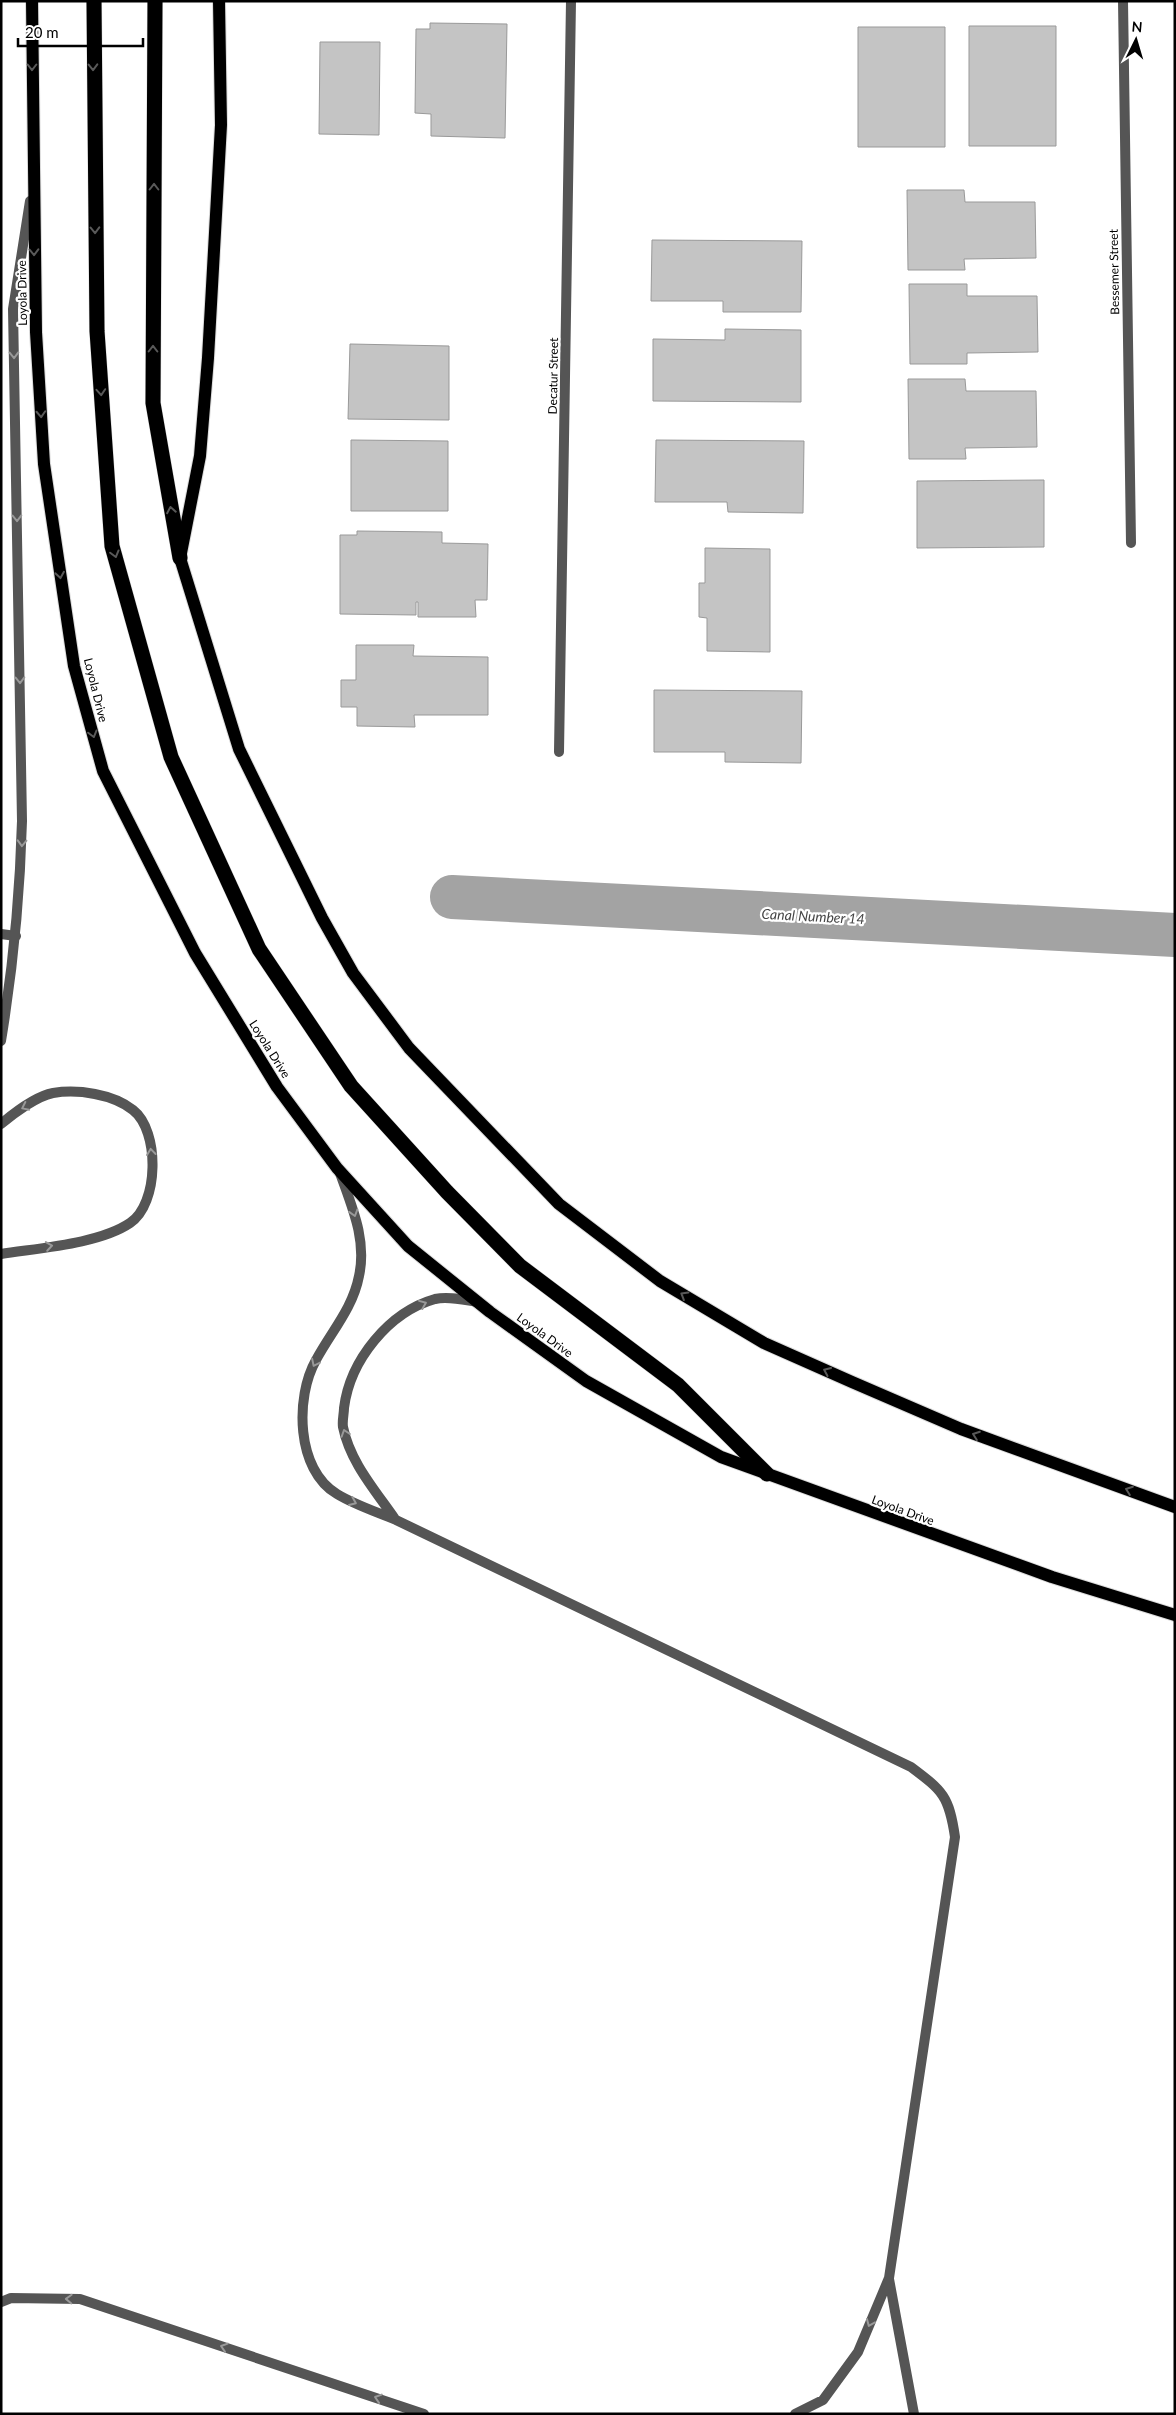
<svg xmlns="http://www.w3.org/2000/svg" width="1176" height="2415" font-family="Lato,sans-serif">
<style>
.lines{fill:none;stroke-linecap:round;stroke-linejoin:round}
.canal{stroke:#a3a3a3;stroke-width:44}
.building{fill:#c4c4c4;stroke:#999}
.primary-casing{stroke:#dbdbdb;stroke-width:14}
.highway-casing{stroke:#dbdbdb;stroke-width:16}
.lane{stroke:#555;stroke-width:10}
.street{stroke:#555;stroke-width:10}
.primary{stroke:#000;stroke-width:12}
.highway{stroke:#000;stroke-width:15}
.oneway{stroke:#595959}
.oneway2{stroke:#999}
.labels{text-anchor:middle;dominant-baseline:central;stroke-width:4.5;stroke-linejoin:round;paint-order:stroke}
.street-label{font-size:12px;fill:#000;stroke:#fff}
.water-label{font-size:14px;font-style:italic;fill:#444;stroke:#fff}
</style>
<rect width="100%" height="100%" fill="#fff"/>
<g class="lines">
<path class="canal" d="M452,897L1175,935"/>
</g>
<path class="building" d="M430,23L507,24L505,138L431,136V114L415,113L416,29H430Z
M969,26H1056V146H969Z
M858,27H945V147H858Z
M320,42H380L379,135L319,134Z
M907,190H964L965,202H1035L1036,258L964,259L965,270H908Z
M652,240L802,241L801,312H723V301H651Z
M909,284H967V296H1037L1038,352L967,353V364H910Z
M725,329L801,330V402L653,401V339L725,340Z
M350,344L449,346V420L348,419Z
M908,379H965L966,391H1036L1037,447L965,448L966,459H909Z
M351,440L448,441V511H351Z
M656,440L804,441L803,513L728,512L727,502H655Z
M1044,480V547L917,548V481Z
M357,531L442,532V543L488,544L487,600H475L476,617H418V602H416V615L340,614V535H357Z
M705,548L770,549V652L707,651V618L699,617V583H705Z
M356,645H414L413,656L488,657V715H414L415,727L357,726V707H341V680H356Z
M654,690L802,691L801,763L725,762V752H654Z"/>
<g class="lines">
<defs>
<path id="primary" d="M32,1L36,332L44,464L74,666L103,771L195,953L277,1087L337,1168L408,1246L490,1312L586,1381L721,1457L1052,1577L1175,1615
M219,1L221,125L208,358L200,456L180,558L239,749L322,918L353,973L409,1048L559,1204L660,1281L764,1343L852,1382L961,1429L1175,1507"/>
<path id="highway" d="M94,1L97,331L112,546L171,757L259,949L351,1086L447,1192L520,1266L678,1385L767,1474
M155,1L153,403L180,558"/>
</defs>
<use href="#primary" class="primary-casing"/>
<use href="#highway" class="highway-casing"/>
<path class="lane" d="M1,934L16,936
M1,1124C14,1113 37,1096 53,1093C78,1089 113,1094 133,1110C160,1131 159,1204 130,1223C99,1244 38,1248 1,1254
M340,1173C352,1207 367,1240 359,1276C353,1308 331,1332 316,1360C295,1397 296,1470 337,1494C355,1505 377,1512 396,1520L911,1767C943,1791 949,1796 955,1837L889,2278L858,2352L823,2400L795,2414
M395,1519C375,1490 350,1462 343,1427C342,1421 344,1414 344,1408C350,1360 389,1312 435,1299C449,1296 464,1300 477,1302
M889,2279L914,2414
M1,2302L11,2298L80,2299L424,2414"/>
<path class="street" d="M1123,1L1131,543
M559,752L571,1
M1,1041C13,968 20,895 22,821L13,309L30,201"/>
<use href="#primary" class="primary"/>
<use href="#highway" class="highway"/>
</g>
<defs><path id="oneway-chevron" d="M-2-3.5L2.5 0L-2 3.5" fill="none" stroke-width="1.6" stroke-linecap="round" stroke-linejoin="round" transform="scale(1.25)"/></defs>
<g class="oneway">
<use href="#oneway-chevron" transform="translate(32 67) rotate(90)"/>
<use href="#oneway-chevron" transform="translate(93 67) rotate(89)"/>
<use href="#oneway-chevron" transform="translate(154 187) rotate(-90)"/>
<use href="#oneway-chevron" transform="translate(95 230) rotate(89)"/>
<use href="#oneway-chevron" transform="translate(34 252) rotate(89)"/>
<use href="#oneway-chevron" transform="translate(153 349) rotate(-90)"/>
<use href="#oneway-chevron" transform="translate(101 392) rotate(86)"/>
<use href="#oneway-chevron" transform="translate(41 414) rotate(87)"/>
<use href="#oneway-chevron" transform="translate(171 510) rotate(-100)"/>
<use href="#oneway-chevron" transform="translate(115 554) rotate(75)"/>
<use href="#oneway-chevron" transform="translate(60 575) rotate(81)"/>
<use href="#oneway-chevron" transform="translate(93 734) rotate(75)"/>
<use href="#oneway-chevron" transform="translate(684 1295) rotate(-149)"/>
<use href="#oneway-chevron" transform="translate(827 1371) rotate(-156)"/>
<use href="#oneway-chevron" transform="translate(976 1435) rotate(-160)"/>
<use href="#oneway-chevron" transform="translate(1129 1490) rotate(-160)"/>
</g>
<g class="oneway2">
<use href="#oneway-chevron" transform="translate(14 355) rotate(89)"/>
<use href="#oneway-chevron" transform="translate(17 518) rotate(89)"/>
<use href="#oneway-chevron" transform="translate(20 680) rotate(89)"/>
<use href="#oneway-chevron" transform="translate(22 843) rotate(92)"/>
<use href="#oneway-chevron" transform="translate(25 1107) rotate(154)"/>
<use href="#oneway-chevron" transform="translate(151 1152) rotate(-97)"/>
<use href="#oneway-chevron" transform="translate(354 1213) rotate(73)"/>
<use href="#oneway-chevron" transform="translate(49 1246) rotate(-9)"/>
<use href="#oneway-chevron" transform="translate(423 1304) rotate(-22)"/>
<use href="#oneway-chevron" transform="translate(315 1363) rotate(116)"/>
<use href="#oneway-chevron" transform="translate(345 1433) rotate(-108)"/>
<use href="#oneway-chevron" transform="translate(353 1502) rotate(23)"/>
<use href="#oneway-chevron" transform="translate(69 2299) rotate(-178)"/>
<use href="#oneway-chevron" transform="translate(870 2323) rotate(113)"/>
<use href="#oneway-chevron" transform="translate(224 2347) rotate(-162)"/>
<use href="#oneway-chevron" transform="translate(378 2398) rotate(-162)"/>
</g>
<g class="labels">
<g class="street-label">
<text transform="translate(1114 272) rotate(-91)">Bessemer Street</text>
<text transform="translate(22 293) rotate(-91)">Loyola Drive</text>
<text transform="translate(553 376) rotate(-89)">Decatur Street</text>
<text transform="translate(96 690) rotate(76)">Loyola Drive</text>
<text transform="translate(270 1049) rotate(58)">Loyola Drive</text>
<text transform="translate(545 1335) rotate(36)">Loyola Drive</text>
<text transform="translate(903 1510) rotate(20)">Loyola Drive</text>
</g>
<g class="water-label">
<text transform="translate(813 916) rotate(3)">Canal Number 14</text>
</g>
</g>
<rect width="1176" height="2415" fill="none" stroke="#000000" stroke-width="5"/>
<g transform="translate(1136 40) rotate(5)" stroke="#ffffff" stroke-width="4" paint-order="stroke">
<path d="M0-4L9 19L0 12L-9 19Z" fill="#000000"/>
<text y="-8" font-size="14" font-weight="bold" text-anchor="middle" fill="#000000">N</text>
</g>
<path d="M18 38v8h125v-8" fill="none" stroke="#000000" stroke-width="2.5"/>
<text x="25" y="38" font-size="15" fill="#000000" stroke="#ffffff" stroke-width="4" paint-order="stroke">20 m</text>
</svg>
